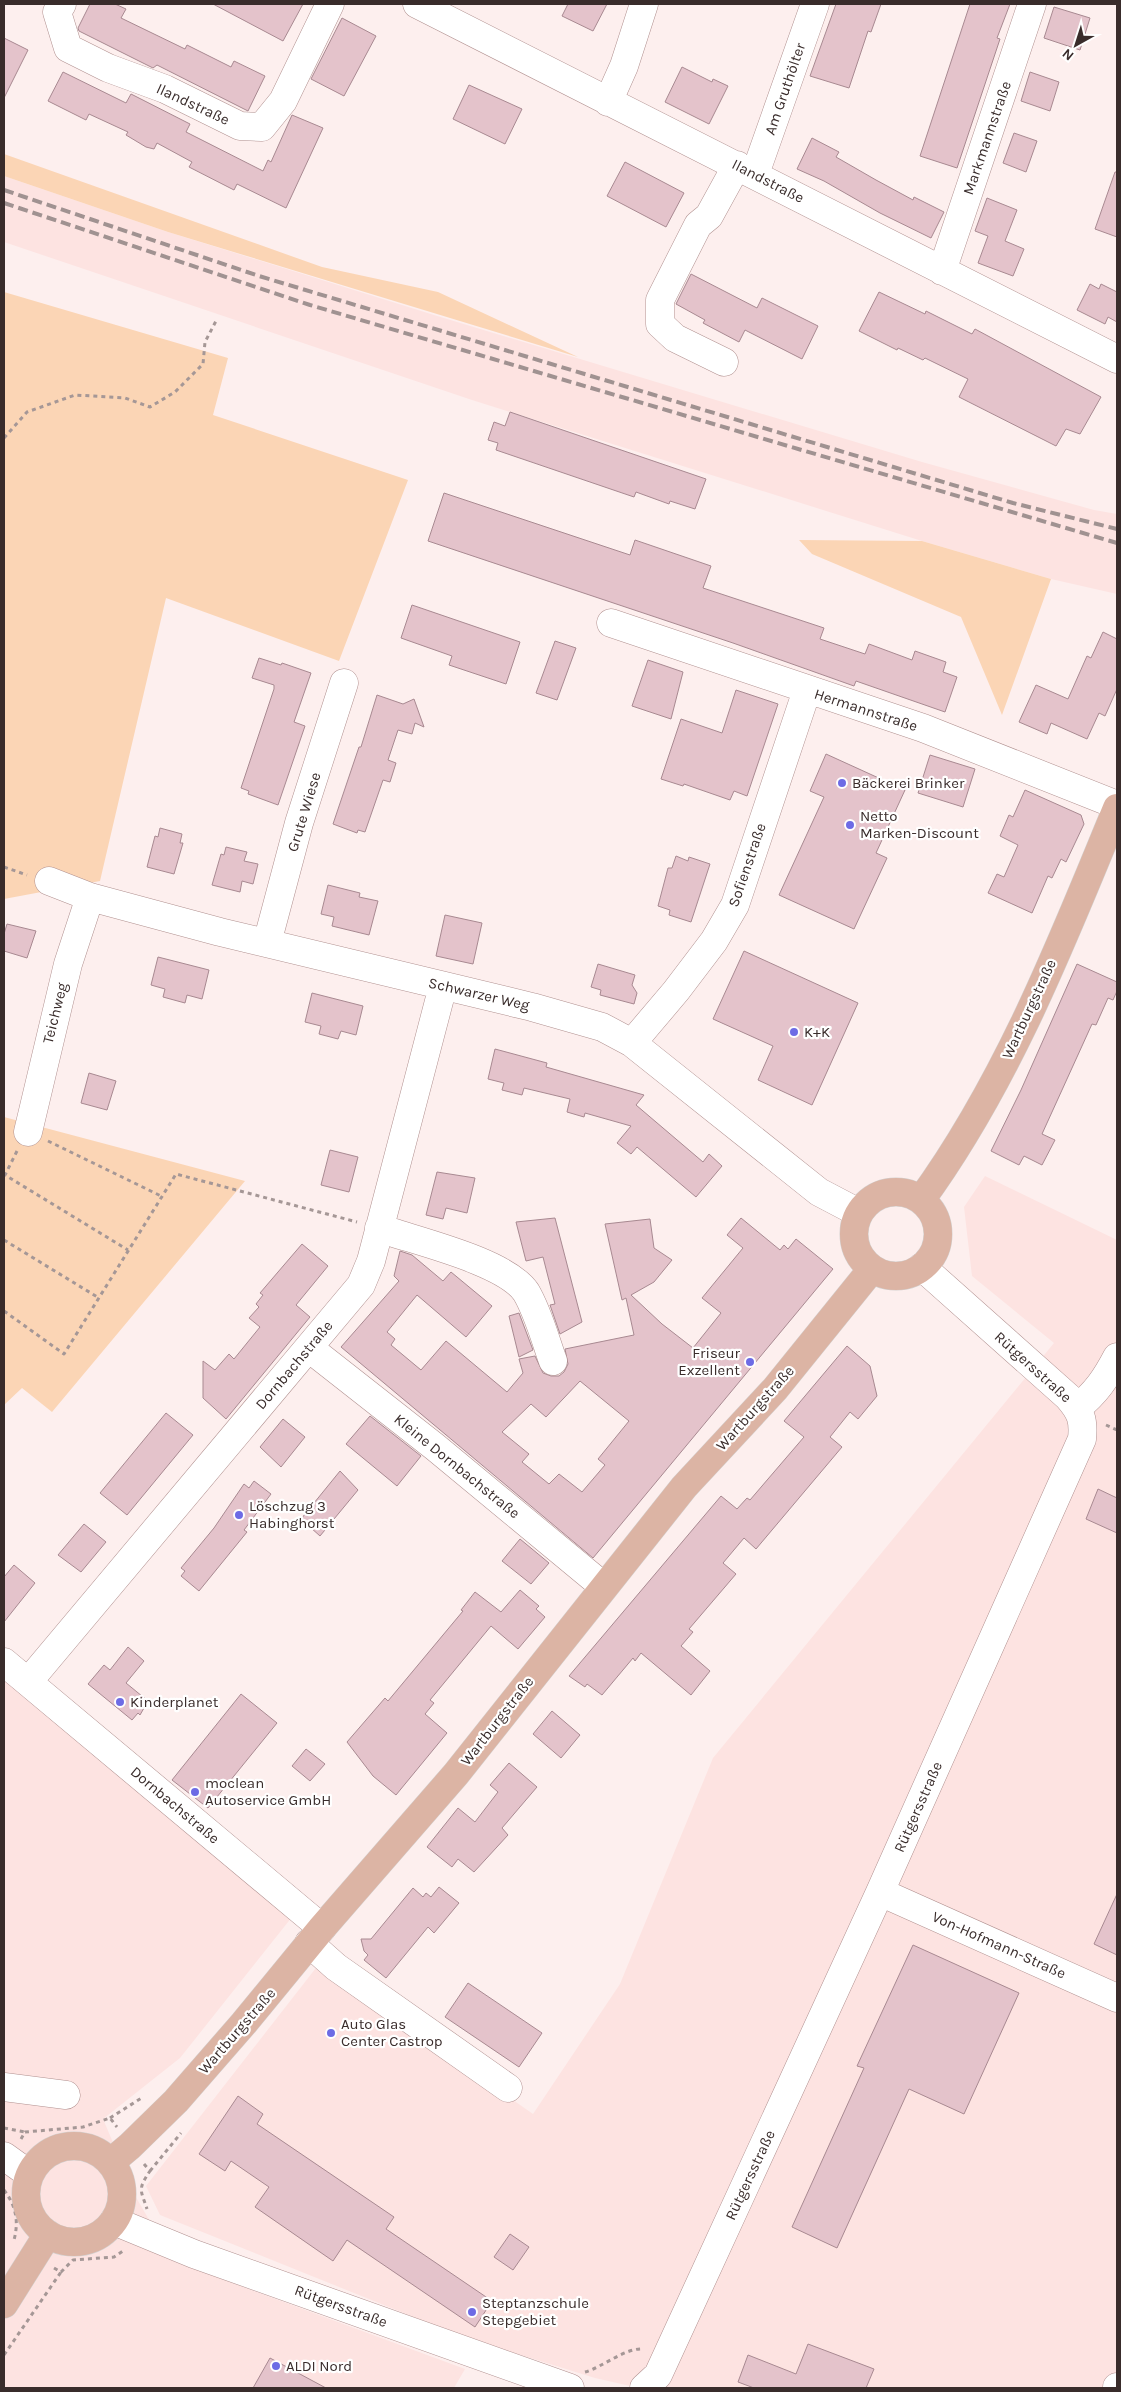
<svg xmlns="http://www.w3.org/2000/svg" width="1121" height="2392" font-family="Karla,sans-serif">
<style>
.built{fill:#fde3e1}
.green{fill:#fbd5b5}
.building{fill:#e4c3cb;stroke:#a88991;fill-rule:evenodd}
.lines{fill:none;stroke-linecap:round;stroke-linejoin:round}
.minor-casing{stroke:#b19190;stroke-width:29}
.major-casing{stroke:#d3d1d0;stroke-width:29}
.path{stroke:#a59796;stroke-width:3;stroke-dasharray:4 4;stroke-linecap:butt}
.minor{stroke:#fff;stroke-width:28}
.major{stroke:#dcb4a4;stroke-width:28}
.rail{stroke:#a09291;stroke-width:4;stroke-dasharray:10 5;stroke-linecap:butt}
.poi-dot{fill:#6d6be5;stroke:#fff;stroke-width:2}
.labels{text-anchor:middle;dominant-baseline:central;stroke-width:4.5;stroke-linejoin:round;paint-order:stroke}
.street-label{font-size:15px;fill:#392c2b;stroke:#fff}
.poi-label{font-size:15px;fill:#392c2b;stroke:#fff;text-anchor:start}
</style>
<rect width="100%" height="100%" fill="#fdefee"/>
<path class="built" d="M4,176L168,232L434,315L922,462L1094,510L1117,514V594L1051,579L922,541L472,400L4,242Z
M985,1176L1117,1240V2388H639L595,2378L466,2338L160,2215L146,2186L319,1964L533,2114L620,1984L713,1758L1054,1343L972,1276L964,1207Z
M4,1672L292,1917L180,2058L103,2119L137,2199L173,2261L465,2369L454,2388H4Z"/>
<path class="green" d="M4,154L322,267L438,292L578,357L168,232L4,176Z
M4,292L228,358L213,415L408,480L339,661L166,598L100,881L4,899Z
M799,540L922,541L1051,579L1002,715L961,617L812,554Z
M4,1117L245,1181L52,1412L22,1388L4,1405Z"/>
<path class="building" d="M90,4H115L126,9L121,18L185,49L187,45L231,67L234,61L265,76L248,111L157,65L153,68L79,31L78,28Z
M213,4H303L283,41Z
M568,4H607L593,31L562,16Z
M836,4H881L871,32L868,31L849,88L810,76Z
M970,4H1010L997,38L1000,39L957,168L920,156Z
M1054,7L1090,18L1080,50L1044,38Z
M342,18L376,36L344,96L311,79Z
M4,38L28,50L4,98Z
M682,67L712,82L713,79L728,86L709,124L665,102Z
M63,72L126,103L131,94L190,124L186,132L263,171L268,160L271,162L292,115L323,128L286,208L237,184L234,190L189,167L192,162L157,143L154,149L146,147L126,135L128,132L89,114L86,120L48,101Z
M1030,72L1059,82L1050,111L1021,101Z
M469,85L522,109L505,144L453,119Z
M1014,133L1037,141L1026,172L1003,163Z
M812,138L839,152L836,157L876,180L913,200L914,197L944,212L931,238L880,213L824,181L797,169Z
M625,162L684,193L666,227L607,196Z
M1115,172H1117V237L1095,229Z
M987,198L1017,210L1005,241L1024,249L1013,276L978,263L988,236L975,231Z
M691,274L757,308L762,298L818,326L802,359L745,330L739,342L703,323L705,320L676,304Z
M1090,284L1099,289L1101,284L1117,292V322L1108,317L1105,324L1077,310Z
M879,292L925,314L926,311L972,334L975,329L1101,397L1080,434L1066,429L1056,446L959,397L968,379L925,358L923,360L898,348L897,350L859,331Z
M510,412L706,479L695,509L670,501L669,504L636,492L634,497L496,450L498,443L488,440L494,422L505,426Z
M444,493L630,555L635,540L711,566L703,588L824,628L820,639L865,654L869,644L912,660L915,651L946,662L943,672L957,677L945,712L856,681L854,686L733,643L428,541Z
M412,605L520,642L506,684L449,665L452,656L401,638Z
M1103,632L1117,639V689L1105,716L1099,713L1087,739L1051,723L1047,734L1019,722L1036,685L1068,699L1087,656L1091,658Z
M555,641L576,648L557,700L536,693Z
M259,658L281,665L282,663L311,673L294,722L305,726L278,805L248,794L249,791L241,788L274,689V685L252,678Z
M648,660L683,672L671,719L632,706Z
M736,690L778,704L747,796L734,791L730,800L684,784L683,786L661,779L681,719L722,733Z
M377,695L403,704L414,699L424,727L415,723L412,734L398,730L388,760L396,763L390,782L383,780L365,832L358,830L357,833L333,824L359,747H361Z
M826,754L905,790L876,853L887,858L854,929L779,895L824,797L810,791Z
M930,755L975,769L963,807L918,793Z
M1025,790L1081,815L1084,824L1066,862L1061,859L1052,878L1048,876L1032,913L988,893L997,874L1004,877L1018,845L1000,836L1009,815L1013,817Z
M160,828L182,834L180,843H183L174,874L147,867L155,836L158,837Z
M226,847L247,852L244,861L258,864L253,884L242,881L240,892L212,885L221,854L224,855Z
M676,856L688,861L689,857L710,864L691,922L669,915L670,910L658,906L668,868H672Z
M328,885L360,893L359,897L378,901L369,935L332,926L334,917L321,914Z
M445,915L482,923L473,964L436,956Z
M7,924L36,931L27,958L4,951V934Z
M744,951L858,1003L812,1105L758,1080L773,1046L713,1019Z
M158,957L209,970L202,999L187,995L185,1003L163,997L165,989L151,985Z
M598,964L635,975L632,985L637,993L634,1004L600,995L601,990L591,987Z
M1077,964L1117,982V991L1113,1000L1108,998L1096,1025L1092,1024L1042,1134L1055,1140L1042,1165L1024,1156L1019,1165L991,1151L1021,1090Z
M312,993L363,1006L356,1035L341,1031L338,1039L319,1034L321,1026L305,1022Z
M495,1049L547,1063L546,1067L644,1095L636,1105L703,1162L709,1154L722,1166L696,1197L637,1147L631,1154L617,1143L631,1126L585,1113L584,1117L567,1112L570,1099L524,1088L522,1095L502,1090L504,1083L488,1079Z
M89,1073L116,1081L107,1110L81,1103Z
M330,1150L358,1157L349,1192L321,1185Z
M437,1172L475,1178L467,1213L446,1208L443,1219L426,1215Z
M555,1218L582,1322L560,1334L550,1305L555,1304L543,1257L526,1261L516,1222Z
M741,1218L780,1250L784,1245L788,1249L796,1239L833,1269L593,1558L341,1347L399,1281L394,1276L400,1251L412,1255L443,1281L451,1272L492,1306L466,1337L417,1295L387,1332L395,1339L391,1345L421,1370L446,1341L507,1392L523,1373L519,1359L535,1356L543,1373L551,1376H559L564,1372L568,1364L565,1349L634,1335L626,1298L622,1300L605,1224L650,1219L654,1248L672,1260L654,1282L631,1295L662,1324L693,1348L721,1313L702,1298L743,1248L727,1235ZM580,1381L629,1421L598,1459L605,1465L582,1492L559,1474L549,1484L522,1462L529,1454L502,1432L531,1404L546,1417Z
M302,1244L328,1266L296,1305L310,1317L226,1419L203,1398V1361L215,1370L229,1354L234,1359L260,1327L249,1318L259,1307L256,1304L263,1295L260,1293Z
M519,1313L533,1350L519,1357L509,1316Z
M847,1346L870,1366L877,1396L858,1419L850,1412L830,1437L842,1447L756,1549L744,1538L723,1563L736,1574L689,1629L693,1632L681,1646L710,1671L691,1695L641,1653L635,1661L633,1658L602,1695L587,1684L585,1687L569,1676L721,1496L737,1509L747,1498L750,1500L804,1437L784,1421Z
M166,1413L193,1435L127,1515L100,1493Z
M370,1416L421,1456L397,1486L346,1444Z
M283,1419L305,1437L281,1467L260,1447Z
M340,1471L358,1490L320,1536L301,1519Z
M254,1481L271,1494L244,1530L247,1532L199,1591L181,1576L185,1571L181,1568L214,1528L244,1484L249,1488Z
M1098,1489L1117,1498V1533L1086,1519Z
M84,1524L106,1542L81,1572L58,1555Z
M520,1539L549,1563L531,1584L502,1561Z
M14,1565L35,1583L4,1622V1577Z
M520,1590L539,1606L536,1609L545,1617L518,1649L491,1626L430,1700L434,1703L425,1714L447,1733L396,1795L373,1776L347,1742L385,1698L388,1701L463,1611L461,1610L475,1592L501,1612Z
M128,1647L144,1661L126,1683L148,1701L140,1715L138,1713L132,1720L88,1684L104,1665L110,1670Z
M241,1694L277,1723L208,1808L172,1780Z
M552,1711L580,1735L561,1758L533,1734Z
M306,1749L325,1764L310,1781L292,1766Z
M509,1763L537,1787L502,1828L508,1835L474,1872L458,1859L452,1867L427,1847L458,1808L475,1822L498,1792L490,1785Z
M439,1887L459,1903L434,1933L428,1927L386,1978L364,1960L368,1955L364,1951L361,1939H371L413,1888L423,1897L426,1893L431,1897Z
M1117,1894V1955L1094,1944Z
M913,1945L1019,1993L964,2114L909,2089L837,2248L792,2227L864,2068L857,2066Z
M468,1983L542,2033L519,2067L445,2017Z
M238,2096L263,2114L257,2124L394,2217L386,2229L492,2301L475,2327L347,2240L333,2261L255,2207L269,2187L231,2161L225,2171L199,2154Z
M510,2234L529,2247L513,2270L494,2257Z
M808,2344L874,2369L866,2388H754L738,2382L748,2355L796,2374Z
M270,2358L326,2388H253Z"/>
<g class="lines">
<defs>
<path id="minor" d="M62,4L57,12L68,48L108,68L165,89L240,126L262,127L283,101L330,4
M417,4L1117,359
M608,102L624,66L644,4
M755,174L815,4
M942,271L1032,4
M724,362L675,338L660,324V300L698,225L709,216L737,165
M611,623L923,728L1117,805
M49,881L90,897L220,932L532,1007L602,1027L632,1043L819,1192L859,1213
M267,943L299,823L344,683
M632,1043L676,991L714,941L735,905L807,690
M28,1132L68,964L90,897
M379,1228C415,1241 505,1261 526,1292C538,1312 545,1339 553,1361
M309,1348L435,1447L603,1586
M1077,1408C1096,1393 1106,1378 1117,1357
M4,1662L322,1928
M28,1682L361,1285L371,1261L443,986
M880,1892L1117,1998
M309,1943L336,1967L508,2088
M4,2087L66,2095
M4,2156L29,2174
M114,2221L194,2254L570,2388
M644,2388L658,2375L880,1892L1082,1439C1084,1420 1081,1412 1068,1397L922,1267
M1117,2388V2387"/>
<path id="major" d="M854 1234a42 42 0 1 1 84 0a42 42 0 1 1-84 0Z
M921,1200C1007,1082 1062,942 1117,808
M26 2194a48 48 0 1 1 96 0a48 48 0 1 1-96 0Z
M111,2162L130,2146L176,2101L244,2023L322,1928L456,1774L684,1487L775,1389L872,1269
M4,2304L48,2234"/>
</defs>
<use href="#minor" class="minor-casing"/>
<use href="#major" class="major-casing"/>
<path class="path" d="M4,438L27,412L75,395L125,398L150,407L175,392L203,364L205,342L216,321
M4,867L27,875
M48,1141L161,1196
M17,1151L5,1175L128,1250
M4,1240L99,1298
M4,1311L64,1354L176,1174L357,1222
M1106,1425L1117,1430
M110,2118L143,2097
M4,2128L25,2132
M21,2139L25,2132L83,2127L110,2118L117,2127
M144,2164L150,2171C137,2190 141,2190 147,2209
M150,2171L181,2133
M4,2190C16,2206 19,2221 14,2240
M54,2268L61,2272L73,2260L114,2257L123,2251
M4,2355L61,2272
M585,2372C603,2367 626,2347 644,2349"/>
<use href="#minor" class="minor"/>
<use href="#major" class="major"/>
<path class="rail" d="M4,190L259,276L1013,503L1117,529
M4,203L310,305L1117,543"/>
</g>
<g class="poi-dot">
<circle cx="842" cy="783" r="5"/>
<circle cx="850" cy="825" r="5"/>
<circle cx="794" cy="1032" r="5"/>
<circle cx="750" cy="1362" r="5"/>
<circle cx="239" cy="1515" r="5"/>
<circle cx="120" cy="1702" r="5"/>
<circle cx="195" cy="1792" r="5"/>
<circle cx="331" cy="2033" r="5"/>
<circle cx="472" cy="2312" r="5"/>
<circle cx="276" cy="2366" r="5"/>
</g>
<g class="labels">
<g class="street-label">
<text transform="translate(785 89) rotate(-71)">Am Gruthölter</text>
<text transform="translate(193 104) rotate(25)">Ilandstraße</text>
<text transform="translate(987 138) rotate(-71)">Markmannstraße</text>
<text transform="translate(768 181) rotate(27)">Ilandstraße</text>
<text transform="translate(866 710) rotate(18)">Hermannstraße</text>
<text transform="translate(304 812) rotate(-73)">Grute Wiese</text>
<text transform="translate(747 865) rotate(-71)">Sofienstraße</text>
<text transform="translate(479 994) rotate(13)">Schwarzer Weg</text>
<text transform="translate(1029 1009) rotate(-65)">Wartburgstraße</text>
<text transform="translate(55 1013) rotate(-76)">Teichweg</text>
<text transform="translate(294 1365) rotate(-50)">Dornbachstraße</text>
<text transform="translate(1033 1367) rotate(42)">Rütgersstraße</text>
<text transform="translate(755 1408) rotate(-48)">Wartburgstraße</text>
<text transform="translate(457 1466) rotate(39)">Kleine Dornbachstraße</text>
<text transform="translate(497 1721) rotate(-52)">Wartburgstraße</text>
<text transform="translate(175 1805) rotate(40)">Dornbachstraße</text>
<text transform="translate(918 1807) rotate(-66)">Rütgersstraße</text>
<text transform="translate(999 1945) rotate(24)">Von-Hofmann-Straße</text>
<text transform="translate(237 2031) rotate(-49)">Wartburgstraße</text>
<text transform="translate(750 2175) rotate(-65)">Rütgersstraße</text>
<text transform="translate(341 2306) rotate(20)">Rütgersstraße</text>
</g>
<g class="poi-label">
<text x="852" y="783">Bäckerei Brinker</text>
<text x="860" y="816">Netto<tspan x="860" dy="17">Marken-Discount</tspan></text>
<text x="804" y="1032">K+K</text>
<text x="740" y="1353" text-anchor="end">Friseur<tspan x="740" dy="17">Exzellent</tspan></text>
<text x="249" y="1506">Löschzug 3<tspan x="249" dy="17">Habinghorst</tspan></text>
<text x="130" y="1702">Kinderplanet</text>
<text x="205" y="1783">moclean<tspan x="205" dy="17">Autoservice GmbH</tspan></text>
<text x="341" y="2024">Auto Glas<tspan x="341" dy="17">Center Castrop</tspan></text>
<text x="482" y="2303">Steptanzschule<tspan x="482" dy="17">Stepgebiet</tspan></text>
<text x="286" y="2366">ALDI Nord</text>
</g>
</g>
<rect width="1121" height="2392" fill="none" stroke="#392c2b" stroke-width="10"/>
<g transform="translate(1076 45) rotate(219)" stroke="#ffffff" stroke-width="4" paint-order="stroke">
<path d="M0-4L9 19L0 12L-9 19Z" fill="#392c2b"/>
<text y="-8" font-size="14" font-weight="bold" text-anchor="middle" fill="#392c2b">N</text>
</g>
</svg>
